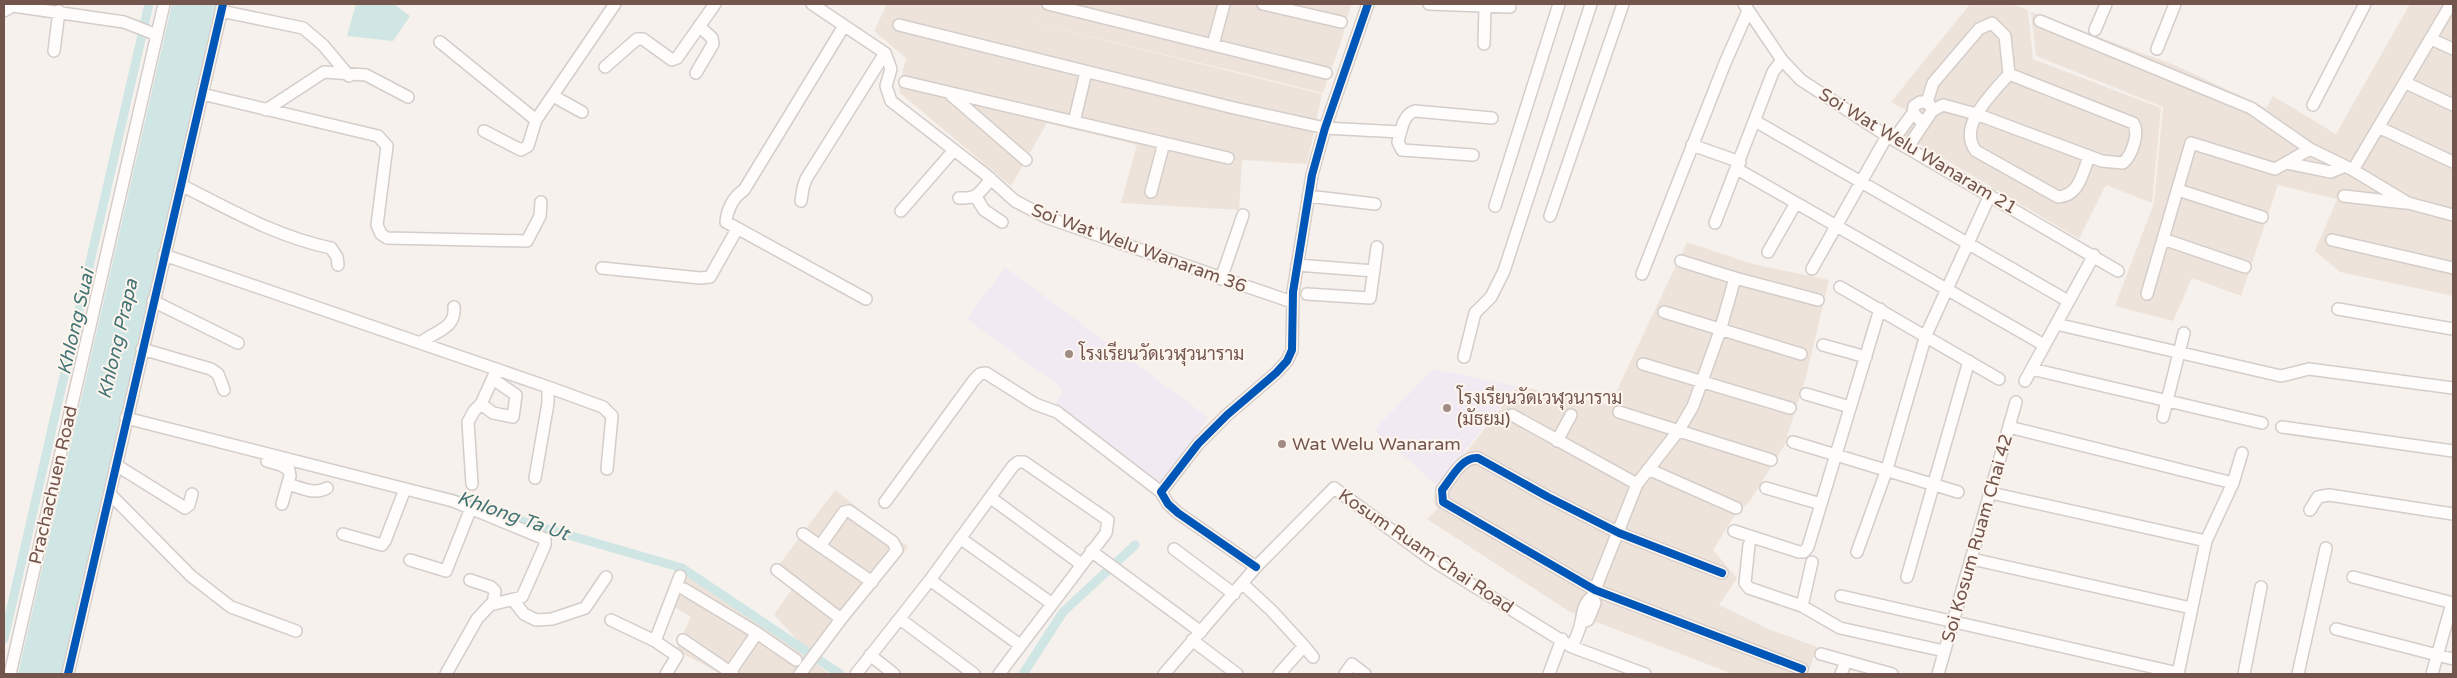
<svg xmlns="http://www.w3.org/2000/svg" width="2457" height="678" font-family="'Varela Round',Sarabun,sans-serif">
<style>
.residential{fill:#eee3da}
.education{fill:#f2eaf2}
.water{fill:#cfe6e5}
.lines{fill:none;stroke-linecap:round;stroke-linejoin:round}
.stream{stroke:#cfe6e5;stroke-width:2.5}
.canal{stroke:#cfe6e5;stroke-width:9}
.minor-casing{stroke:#d4cdc9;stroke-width:14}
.minor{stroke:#fefdfc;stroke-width:11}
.cycleway-casing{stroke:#fdf5ee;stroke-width:11}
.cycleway{stroke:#0057b8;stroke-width:8}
.poi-dot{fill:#a08c85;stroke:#fdf5ee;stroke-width:2}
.labels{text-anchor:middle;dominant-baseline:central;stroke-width:4;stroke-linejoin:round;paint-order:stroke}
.street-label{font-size:18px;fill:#72564e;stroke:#fdf5ee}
.poi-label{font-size:18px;fill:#72564e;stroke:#fdf5ee;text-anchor:start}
.water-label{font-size:19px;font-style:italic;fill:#437476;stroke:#fdf5ee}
</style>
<rect width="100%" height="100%" fill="#f6f1ec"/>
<path class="residential" d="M887,4H1351L1342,39L1323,93L966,6L1322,94L1307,164L1242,160L1239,210L1121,203L1137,145L1047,123L1011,186L900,93L899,86L906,58L874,31Z
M1970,4H2012L2028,10L2033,59L2161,108L2152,203L2106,185L2079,239L1894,129L1907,111L1891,102Z
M2410,4H2453V296L2340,272L2315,251L2337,199L2278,185L2241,296L2192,278L2173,321L2115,306L2154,203L2163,107L2036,56L2031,12L2177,66L2266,108L2273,96L2336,134Z
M1687,242L1753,264L1829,280L1806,377L1784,446L1750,501L1735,515L1713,550L1737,578L1719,605L1771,630L1817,647L1808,674H1733L1570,612L1427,519L1438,508L1434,503V495L1440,486L1518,386L1610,405Z
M835,490L908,547L815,663L830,674H721L676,650L691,617L673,606L683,576L722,593L800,650L803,646L774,615L792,589L773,573Z"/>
<path class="education" d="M1005,267L1209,418L1159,483L1055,405L1063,389L967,319Z
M1433,369L1516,386L1438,486L1374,430Z"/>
<path class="water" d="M172,4H218L64,674H18Z
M356,4H394L410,16L393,41L347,36Z"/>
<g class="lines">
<path class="stream" d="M442,492L469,499"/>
<path class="canal" d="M469,499L527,523L682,568L840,674
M4,639L149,4
M1023,674L1063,612L1135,545"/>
<defs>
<path id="minor" d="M812,4L885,53L891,69L886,86L891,101L985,174L1015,201L1048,218L1292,302
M1048,4L1326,73
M1263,4L1341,22
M1429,4L1510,7
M1744,4L1782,60L1801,80L1887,136L2118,271
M4,11L13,6L124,22L157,35
M221,11L303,28L323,45L349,76
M2040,21L2251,108L2310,149L2353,170L2408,203L2453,215
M899,25L1234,108L1325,128L1400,132
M844,26L744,190C733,197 727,210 726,222L866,299
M2095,30L2106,4
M2431,39L2453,49
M440,42L536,120
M1484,44L1485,7
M1213,45L1224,4
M2157,49L2175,4
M54,51L59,11
M605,67L637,39H643L672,60L677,58L715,4
M696,73L713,44L712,38L699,26
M905,82L1228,158
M2406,83L2453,105
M202,94L378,136L387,146L377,225L381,234L387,238L527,241L540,216L541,202
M950,94L1026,160
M553,96L582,112
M1927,102L1933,83L1979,29L1992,23L2005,36L2009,74C1994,92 1956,126 1976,151L2058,197C2079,196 2082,174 2089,157
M2313,105L2365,4
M266,110L324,72L366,75L408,97
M1932,111L1943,105L1976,114L2102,161L2123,163C2132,155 2140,133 2133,123L2009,74
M1755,121L2068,301
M1074,122L1086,72
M2378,127L2453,162
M484,131L521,150L528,146L536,120L615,4
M1894,139L1913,113
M1692,145L1740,162
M1908,147L1932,111C1931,103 1927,102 1920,102L1914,106L1913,113L1920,120H1925
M1473,155L1402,150L1398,142C1401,131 1403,114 1415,111L1492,118
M2286,163L2331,172L2345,166
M1737,169L2044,345
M2353,170L2451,4
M181,185C229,209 277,237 331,248L337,257L338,265
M2178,190L2262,217
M1151,192L1164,143
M1308,196L1375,204
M2344,196L2405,203
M976,197L984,210L1002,222
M959,198C978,199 979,193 991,179
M801,201L803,188L806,179L885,53
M1495,206L1559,4
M901,211L954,150
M1550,216L1623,4
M1715,223L1773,72L1782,60
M2163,239L2245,267
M2332,240L2453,268
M1768,252L1796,203
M164,255L548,387V403L535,478
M1297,265L1374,271
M602,268L700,278L710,277L737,229
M1812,269L1887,136
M1642,274L1725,63L1748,11
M1735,278L1818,300
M1221,279L1243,215
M1840,287L1999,379
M1307,294L1370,298L1377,247
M2147,294L2191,143L2275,169L2310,149
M153,301L238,343
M2338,309L2453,329
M1664,312L1801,354
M2056,324L2281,376L2309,369L2453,388
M420,343C435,331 456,329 454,307
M1823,345L1866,357
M142,349L211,369L218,374L224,390
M1464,357L1475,313L1491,297L1504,271L1591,4
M1643,364L1790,408
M2032,369L2262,423
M2025,381L2094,255
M548,387L603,407L612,416L607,469
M1806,394L1850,407
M481,404L493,413L513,417L516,395L493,379
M1619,412L1771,460
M1512,415L1637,484
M2163,417L2184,333
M126,418L453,501L545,539V545L522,597L490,605L477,619L446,674
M2009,427L2233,483
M2282,427L2453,451
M1557,441L1571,415
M1793,442L1958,492
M267,461L281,465L289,470L290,476L282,504
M116,465L185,508L189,505L192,494
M1648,469L1736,508
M288,484C301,488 315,495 327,488
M472,484L468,422L474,411L481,404L497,369
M1766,488L1821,504
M1991,493L2206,541
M110,494L191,576L231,607L296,631
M991,498L1081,564
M885,502L974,380L980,374L986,373L1035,404L1057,412L1161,492
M2310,510L2318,497L2329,495L2453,514
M1734,531L1799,552H1804L1808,547L1880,309
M343,534L382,545L385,541L405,489
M803,534L872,582
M960,538L1051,603
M1749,545L1745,583L1749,588L1802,606L1840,628L1944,651
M1174,549L1234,594
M1091,551L1201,632
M1857,552L1887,469L1926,335L1990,195
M1972,559L2191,608
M410,560L446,571L471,508
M1256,567L1178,513L1168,504L1161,492L1198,444L1227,415L1276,373L1287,361L1292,350L1293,292L1312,175L1325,128L1368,4
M777,570L841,619
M1722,573L1619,533L1548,497L1478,458C1462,456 1451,479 1442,490L1443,502L1595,590L1802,669
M1907,577L1969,361
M2353,577L2453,603
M470,580L491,587L495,591L493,604
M930,580L1020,645
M1243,584L1272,611L1304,646L1279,674
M684,589L757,633L796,660
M1841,596L2178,673
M513,600L524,614L536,620L552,619L585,608L606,577
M1802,606L1812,562
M900,619L974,674
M611,620L655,641
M1582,622L1588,620L1595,603L1592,597
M2336,629L2453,659
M683,640L733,674
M1192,640L1237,674
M1304,646L1313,657
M1572,647C1575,639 1580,630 1581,622C1583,613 1583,603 1592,597L1637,484L1679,430L1693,406L1720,331L1735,278L1681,261
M1821,654L1892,674
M870,655L894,674
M730,672L757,633
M10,674L164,4
M68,674L223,4
M666,674L677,656L655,641L680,576
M800,674L841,619L897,550L893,542L849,511L844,512L820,546
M856,674L930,580L1013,466L1018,462H1024L1108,520L1106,533L999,674
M1164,674L1256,567L1334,488L1432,560L1572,647L1645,674
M1345,674L1352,664L1365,674
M1549,674L1562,639
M1841,674L1846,661
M1938,674L2016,402
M2178,674L2206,541L2233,483L2242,453
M2244,674L2261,587
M2298,674L2326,548
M2432,674L2452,603"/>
</defs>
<use href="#minor" class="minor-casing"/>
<use href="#minor" class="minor"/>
<defs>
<path id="cycleway" d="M1256,567L1178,513L1168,504L1161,492L1198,444L1227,415L1276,373L1287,361L1292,350L1293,292L1312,175L1325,128L1368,4
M1722,573L1619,533L1548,497L1478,458C1462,456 1451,479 1442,490L1443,502L1595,590L1802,669
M68,674L223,4"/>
</defs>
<use href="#cycleway" class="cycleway-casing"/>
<use href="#cycleway" class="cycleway"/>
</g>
<g class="poi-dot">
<circle cx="1069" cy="354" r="5"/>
<circle cx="1447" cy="408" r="5"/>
<circle cx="1282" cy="444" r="5"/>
</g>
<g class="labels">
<g class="street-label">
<text transform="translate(1918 151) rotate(31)">Soi Wat Welu Wanaram 21</text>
<text transform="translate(1139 248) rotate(20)">Soi Wat Welu Wanaram 36</text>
<text transform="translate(53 485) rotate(-77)">Prachachuen Road</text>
<text transform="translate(1977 538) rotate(-74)">Soi Kosum Ruam Chai 42</text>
<text transform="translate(1426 551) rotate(34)">Kosum Ruam Chai Road</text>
</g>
<g class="poi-label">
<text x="1079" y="354">โรงเรียนวัดเวฬุวนาราม</text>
<text x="1457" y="398">โรงเรียนวัดเวฬุวนาราม<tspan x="1457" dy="21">(มัธยม)</tspan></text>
<text x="1292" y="444">Wat Welu Wanaram</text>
</g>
<g class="water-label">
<text transform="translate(76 322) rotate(-77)">Khlong Suai</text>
<text transform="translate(118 339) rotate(-77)">Khlong Prapa</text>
<text transform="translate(513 516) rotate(19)">Khlong Ta Ut</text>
</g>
</g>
<rect width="2457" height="678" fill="none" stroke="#72564e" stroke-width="10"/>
</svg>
